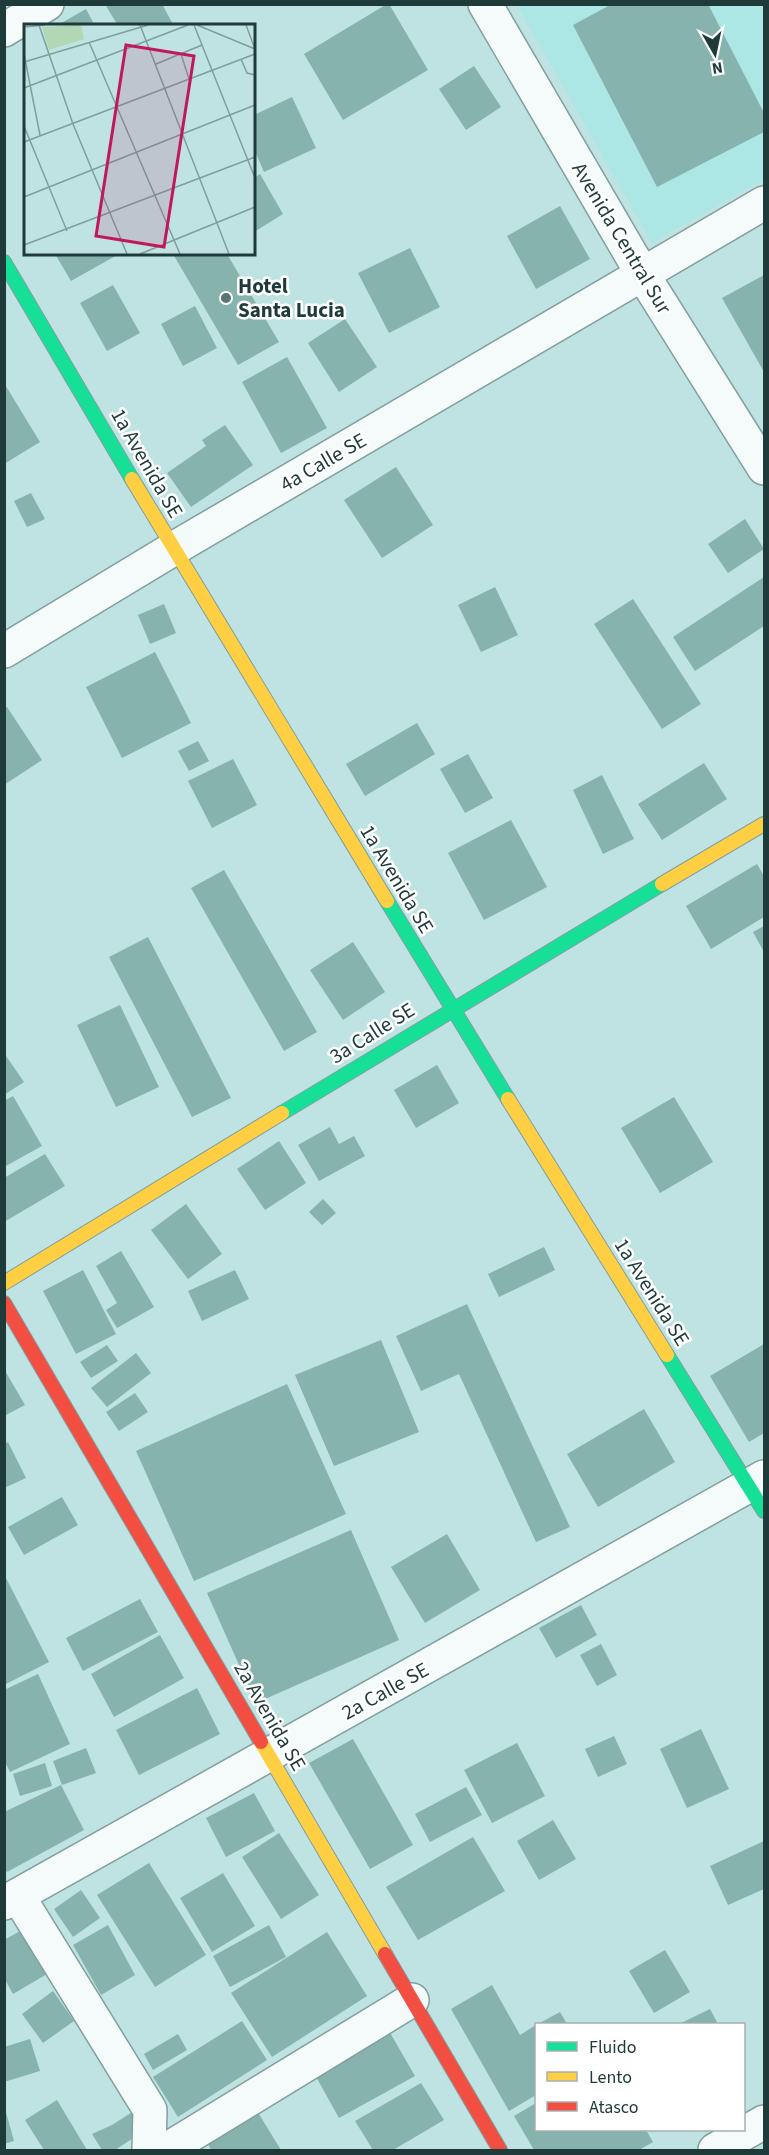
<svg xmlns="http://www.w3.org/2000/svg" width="769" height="2155" font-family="'Source Sans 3',sans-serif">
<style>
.built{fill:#ace7e6}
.building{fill:#86b3ad}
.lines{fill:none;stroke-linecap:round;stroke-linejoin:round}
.street-casing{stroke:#829f9e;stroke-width:36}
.fast-casing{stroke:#829f9e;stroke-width:16}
.slow-casing{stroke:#829f9e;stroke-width:16}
.jam-casing{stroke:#829f9e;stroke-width:16}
.street{stroke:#f5fbfb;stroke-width:33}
.fast{stroke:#16e098;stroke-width:14}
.slow{stroke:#ffcf43;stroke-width:14}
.jam{stroke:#f24e42;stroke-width:14}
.poi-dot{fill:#567574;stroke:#fff;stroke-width:2}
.labels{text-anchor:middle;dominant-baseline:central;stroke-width:5;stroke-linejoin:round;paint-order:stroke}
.street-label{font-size:21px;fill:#1e3a39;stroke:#fff}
.poi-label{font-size:21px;font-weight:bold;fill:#1e3a39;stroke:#fff;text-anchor:start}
.inset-road{fill:none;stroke:#7e9f9e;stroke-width:1.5}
.view{fill:#c2185b;fill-opacity:0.15;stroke:#c2185b;stroke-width:3}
.inset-edge{fill:none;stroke:#1e3a39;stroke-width:3}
</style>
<rect width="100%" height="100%" fill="#bee3e2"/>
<path class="built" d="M517,5H764V179L652,243Z"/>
<path class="building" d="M105,4H162L174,26H118Z
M387,4H389L428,70L343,120L304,54Z
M612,4H708L764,113V132L657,187L573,25Z
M86,9L95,26H56Z
M474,66L501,107L466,130L439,89Z
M292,97L316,148L264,172L254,149V115Z
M260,174L283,214L254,232V178Z
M560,206L590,259L536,289L507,236Z
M410,248L440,307L389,333L358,273Z
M55,254H119L71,281Z
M173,254H227L279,342L238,365Z
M764,275V372L722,298Z
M113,285L140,333L107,351L80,303Z
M195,306L217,348L183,366L161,324Z
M345,319L377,367L339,392L308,343Z
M287,357L327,428L281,453L242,382Z
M4,383L40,442L4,464Z
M225,425L253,465L191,507L167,473L206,446L202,440Z
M396,467L433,525L382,558L344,500Z
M31,493L45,519L27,527L14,501Z
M745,519L764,549L728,573L708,544Z
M764,577V626L695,671L673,637Z
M495,587L518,635L481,652L458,605Z
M633,599L701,704L662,729L594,624Z
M164,604L176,633L150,644L138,615Z
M155,652L191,723L122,758L86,687Z
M7,707L42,760L4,785V708Z
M417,723L435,754L365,796L346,764Z
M198,741L209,761L189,771L178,751Z
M468,754L493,798L465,813L440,769Z
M233,759L257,805L212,828L188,781Z
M704,763L727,799L662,840L638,804Z
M602,775L634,839L603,854L573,790Z
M511,820L547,887L484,920L448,853Z
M757,864L764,876V917L711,949L686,906Z
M224,870L317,1032L284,1051L191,888Z
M764,926V952L753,932Z
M148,937L231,1098L192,1117L109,957Z
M353,942L385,992L343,1020L310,970Z
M120,1005L159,1087L116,1107L77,1025Z
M4,1053L24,1082L4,1095Z
M437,1065L459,1103L416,1128L394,1090Z
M13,1096L42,1146L4,1167V1101Z
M674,1097L713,1162L660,1193L621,1128Z
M330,1127L339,1144L354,1136L365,1156L319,1181L298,1145Z
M279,1141L306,1183L265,1210L237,1169Z
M45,1154L65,1186L4,1222V1178Z
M323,1199L336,1213L322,1225L309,1212Z
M186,1204L222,1254L188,1279L151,1230Z
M544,1247L555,1270L499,1297L488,1274Z
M121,1251L154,1307L117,1328L106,1310L117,1303L96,1266Z
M83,1270L116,1334L76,1354L43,1291Z
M235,1270L249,1299L202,1321L188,1291Z
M467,1304L570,1527L536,1542L459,1374L421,1391L396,1336Z
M381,1340L419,1432L334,1466L295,1375Z
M764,1344V1433L749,1442L710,1376Z
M107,1345L118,1361L91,1378L80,1362Z
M136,1353L151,1373L107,1407L91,1388Z
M4,1369L25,1405L4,1416Z
M287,1384L346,1514L194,1581L136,1451Z
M135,1393L148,1412L119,1431L106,1412Z
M644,1409L675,1462L598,1507L567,1454Z
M8,1442L26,1478L4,1488V1444Z
M62,1497L78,1525L24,1555L8,1527Z
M351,1530L399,1640L256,1703L207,1593Z
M447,1534L480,1590L425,1623L391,1567Z
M4,1574L49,1662L4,1685Z
M140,1599L158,1632L83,1671L66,1638Z
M581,1605L597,1635L556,1658L539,1628Z
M160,1635L184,1678L114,1717L91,1674Z
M601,1644L617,1675L597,1686L580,1655Z
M38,1674L70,1744L10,1772L4,1760V1690Z
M197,1688L220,1734L139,1775L116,1730Z
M701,1729L729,1789L687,1808L660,1749Z
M614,1736L627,1764L598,1777L585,1749Z
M353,1739L413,1845L370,1869L309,1763Z
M517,1743L545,1796L492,1823L464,1770Z
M86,1748L96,1773L62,1785L53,1761Z
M45,1763L52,1786L20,1796L13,1774Z
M61,1785L84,1830L7,1872L4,1867V1812Z
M466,1787L482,1815L430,1842L415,1814Z
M254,1793L275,1831L226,1857L206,1818Z
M553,1820L576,1859L539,1880L517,1841Z
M279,1833L319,1895L281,1919L242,1857Z
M473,1837L505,1891L418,1940L386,1887Z
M764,1841V1889L728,1905L710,1866Z
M149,1863L206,1955L155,1987L97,1895Z
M223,1873L255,1926L212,1952L180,1898Z
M81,1890L100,1918L73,1937L54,1909Z
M108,1925L135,1975L101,1995L73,1945Z
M269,1925L286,1957L230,1987L213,1956Z
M22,1930L47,1974L13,1994L4,1978V1940Z
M327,1932L367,1996L272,2057L231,1993Z
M665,1950L690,1992L654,2013L629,1971Z
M492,1985L520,2035L536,2025V2095L509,2111L451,2009Z
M53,1991L74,2021L43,2043L22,2014Z
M710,2009L718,2024H679Z
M560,2012L567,2024H538Z
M242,2021L267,2060L178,2117L153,2077Z
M385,2024L415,2076L339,2118L310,2066Z
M178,2034L187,2050L153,2070L144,2054Z
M30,2039L40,2071L4,2082V2047Z
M421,2083L444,2120L393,2150H373L355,2121Z
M57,2100L87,2150H44L25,2120Z
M536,2103V2130H646L653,2142L639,2150H534L514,2116Z
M4,2105L14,2141L4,2144Z
M134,2111L147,2129L115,2150H102L92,2134L112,2125Z
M257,2111L281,2150H211L206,2140Z"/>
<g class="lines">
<defs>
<path id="street" d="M485,4L643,275L764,468
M4,30L47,4
M4,651L173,549L764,203
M18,1896L150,2110L149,2150
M4,1903L764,1477
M166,2150L412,2000
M715,2150L764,2122"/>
<path id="fast" d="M4,262L132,479
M387,901L508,1099
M282,1113L662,884
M667,1355L764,1511"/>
<path id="slow" d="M132,479L387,901
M662,884L764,824
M508,1099L667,1355
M4,1283L282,1113
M261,1742L385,1954"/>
<path id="jam" d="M4,1303L261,1742
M385,1954L500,2150"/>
</defs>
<use href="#street" class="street-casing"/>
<use href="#fast" class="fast-casing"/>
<use href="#slow" class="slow-casing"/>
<use href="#jam" class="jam-casing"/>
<use href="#street" class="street"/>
<use href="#fast" class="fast"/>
<use href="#slow" class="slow"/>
<use href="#jam" class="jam"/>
</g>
<circle class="poi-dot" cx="226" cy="298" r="6"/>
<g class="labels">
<g class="street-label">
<text transform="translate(622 238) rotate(59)">Avenida Central Sur</text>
<text transform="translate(323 462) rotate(-30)">4a Calle SE</text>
<text transform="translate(147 463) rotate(60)">1a Avenida SE</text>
<text transform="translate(397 879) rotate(59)">1a Avenida SE</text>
<text transform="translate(372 1033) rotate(-32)">3a Calle SE</text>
<text transform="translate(652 1292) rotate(58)">1a Avenida SE</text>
<text transform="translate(385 1691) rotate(-29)">2a Calle SE</text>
<text transform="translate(270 1716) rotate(60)">2a Avenida SE</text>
</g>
<g class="poi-label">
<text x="238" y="286">Hotel<tspan x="238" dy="24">Santa Lucia</tspan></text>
</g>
</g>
<g transform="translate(24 24)">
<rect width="231" height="231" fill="#bee3e2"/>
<path d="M57,1L60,15L25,26L18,3Z" fill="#b1d7b4"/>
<path class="inset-road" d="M15,1L49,100L103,230M116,1L205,230M170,1L231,154M173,1L231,25M222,1L231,25M0,3L21,1M65,18L156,230M0,30L16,111M157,30L165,55M217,35L223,49L231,51M0,38L124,1M132,40L178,21M0,64L164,1M0,102L43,207M0,118L231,30M0,173L231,81M0,221L231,133M116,230L231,183"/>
<path class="view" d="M102,21L170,32L140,223L72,212Z"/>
<rect width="231" height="231" class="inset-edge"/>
</g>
<rect width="769" height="2155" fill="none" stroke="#1e3a39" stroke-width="12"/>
<rect x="535" y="2023" width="210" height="108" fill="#ffffff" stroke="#a5b0b0" stroke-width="1.5"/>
<rect x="547" y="2042" width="30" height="9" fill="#16e098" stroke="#a5b0b0" stroke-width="1.5"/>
<text x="589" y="2053" font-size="18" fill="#1e3a39">Fluido</text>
<rect x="547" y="2072" width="30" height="9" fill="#ffcf43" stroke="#a5b0b0" stroke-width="1.5"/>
<text x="589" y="2083" font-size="18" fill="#1e3a39">Lento</text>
<rect x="547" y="2102" width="30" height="9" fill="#f24e42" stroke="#a5b0b0" stroke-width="1.5"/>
<text x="589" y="2113" font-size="18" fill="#1e3a39">Atasco</text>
<g transform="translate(715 54) rotate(171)" stroke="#ffffff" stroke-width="4.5" paint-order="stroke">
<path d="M0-4.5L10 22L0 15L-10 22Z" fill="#1e3a39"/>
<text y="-9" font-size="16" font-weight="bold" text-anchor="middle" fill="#1e3a39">N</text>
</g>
</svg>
